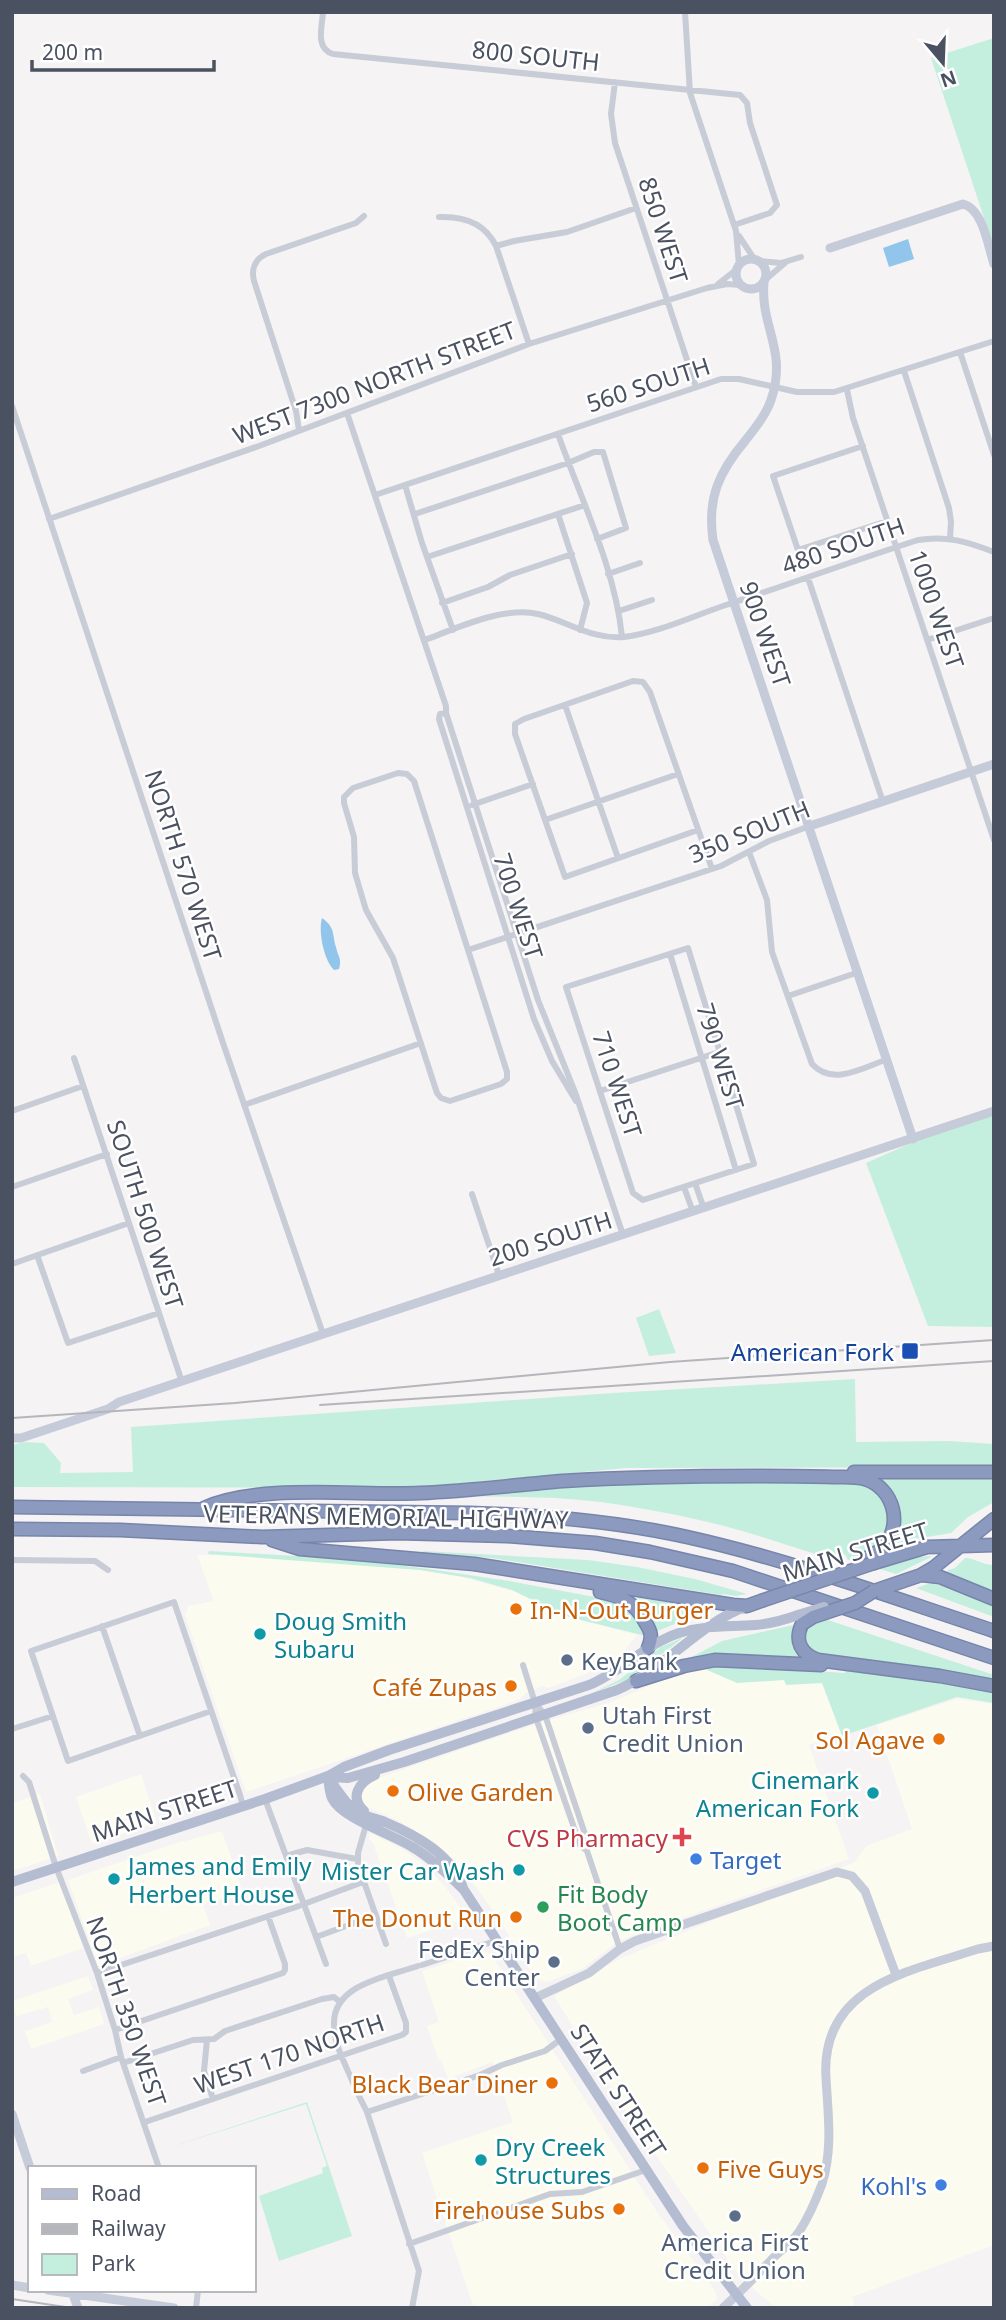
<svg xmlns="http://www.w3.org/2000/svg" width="1006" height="2320" font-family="'Noto Sans',sans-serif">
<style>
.commercial{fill:#fcfbef}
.green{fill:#c4efde}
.water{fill:#92c5eb}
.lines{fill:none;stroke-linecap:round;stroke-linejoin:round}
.highway-casing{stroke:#7785ab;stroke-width:15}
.street{stroke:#c7ccd6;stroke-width:6}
.secondary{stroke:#c6cbda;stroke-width:9}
.primary{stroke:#b3bcd0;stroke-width:10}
.highway{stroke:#8c9abf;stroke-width:12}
.rail{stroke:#b5b6bc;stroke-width:2}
.highway-bridge-casing{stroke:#7785ab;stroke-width:15;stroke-linecap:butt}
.primary-bridge{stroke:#b3bcd0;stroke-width:10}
.highway-bridge{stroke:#8c9abf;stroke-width:12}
.transit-dot{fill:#1a4fb4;stroke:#fff;stroke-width:2.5}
.food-dot{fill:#e8710a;stroke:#fff;stroke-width:2.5}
.culture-dot{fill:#0f9aa8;stroke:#fff;stroke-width:2.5}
.service-dot{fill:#5c6f8a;stroke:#fff;stroke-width:2.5}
.health-dot{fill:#e0444e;stroke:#fff;stroke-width:2.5}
.shop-dot{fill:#3f7fe0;stroke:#fff;stroke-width:2.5}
.leisure-dot{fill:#2e9e5b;stroke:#fff;stroke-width:2.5}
.labels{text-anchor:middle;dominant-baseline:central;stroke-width:5;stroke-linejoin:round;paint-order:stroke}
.street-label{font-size:24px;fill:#4a5160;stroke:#fff}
.transit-label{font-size:24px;fill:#164399;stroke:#fff;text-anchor:end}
.food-label{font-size:24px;fill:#c56008;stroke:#fff;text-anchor:end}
.culture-label{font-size:24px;fill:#0d838f;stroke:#fff;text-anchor:start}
.service-label{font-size:24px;fill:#4e5e75;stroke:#fff;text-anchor:start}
.health-label{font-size:24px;fill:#be3a42;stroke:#fff;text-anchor:end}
.shop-label{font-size:24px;fill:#366cbe;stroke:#fff;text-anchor:start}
.leisure-label{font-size:24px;fill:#27864d;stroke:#fff;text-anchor:start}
</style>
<rect width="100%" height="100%" fill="#f5f3f3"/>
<path class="commercial" d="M197,1555L248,1556L421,1570L458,1576L516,1592L565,1616L637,1635L620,1656L596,1670L548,1688L542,1686L525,1694L519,1700L246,1792L185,1615L188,1606L214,1601Z
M711,1666L822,1672L844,1733L809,1745L849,1859L629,1937L617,1942L582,1969L547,1982L535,1979L499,1919L476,1887L455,1863L426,1838L401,1822L371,1809L363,1803L361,1795L369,1781L542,1722L609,1703L681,1672Z
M957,1699L994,1704V2245L852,2297L855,2308H777L758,2293L732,2266L621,2104L554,1996L619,1959L855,1862L866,1846L912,1829L877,1725Z
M141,1774L157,1822L92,1844L76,1797Z
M40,1794L58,1856L12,1871V1803Z
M222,1831L243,1892L203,1905L210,1925L98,1966L68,1880L173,1844Z
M370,1833L401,1848L422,1863L444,1885L468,1918L407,1938L373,1843L369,1839Z
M60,1882L83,1948L31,1966L26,1953L12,1957V1898Z
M485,1951L491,1954L657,2212L716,2292L717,2299L708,2308H474L422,2153L513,2122L492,2062L448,2079L441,2060L439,2061L427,2026L439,2022L422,1971Z
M88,1976L93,1990L68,1999L74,2015L99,2007L104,2024L31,2049L25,2031L52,2022L48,2007L17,2016L12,2001Z"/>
<path class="green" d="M994,38V248L931,58Z
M994,1115V1327L928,1326L866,1163L925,1137Z
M659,1309L676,1353L649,1356L636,1318Z
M855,1379L856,1442L949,1441L994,1444V1467L626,1468L410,1488L12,1487V1445L25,1442L44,1443L61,1463L60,1473L133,1472L131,1427L613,1393Z
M875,1478H994V1502L968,1517L951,1533L909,1540L890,1548C909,1513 898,1505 875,1478Z
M861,1481L886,1497L891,1533L867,1554L848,1560L845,1554L839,1561C804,1551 765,1537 728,1527C686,1516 643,1508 601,1502C553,1496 504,1497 456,1496L557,1487L673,1482Z
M209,1551L348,1559L429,1569L509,1581L616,1601L633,1611L646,1636L565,1616L512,1590L470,1578L420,1570L208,1554Z
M423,1551L588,1560L637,1567L695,1579L747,1594L736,1596L722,1594L721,1595L492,1558L422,1553Z
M931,1556V1557L896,1574L880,1569L918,1557Z
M965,1558C975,1558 982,1565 994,1565V1593L947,1573L948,1570L955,1568Z
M931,1583L941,1585L942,1583L994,1605V1617L916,1588Z
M638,1598L713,1609L657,1631Z
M825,1619L994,1675V1681L901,1664L841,1660L815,1656L802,1640L805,1626L808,1628L814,1623Z
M798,1624V1653L805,1660L684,1661L722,1641Z
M684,1637L631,1678L590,1694L619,1680L661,1647Z
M734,1666L845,1673V1670L932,1681L994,1692V1703L957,1697L842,1736L822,1683L786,1685L784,1680L737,1683L707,1670V1667Z
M307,2102L352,2236L279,2261L259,2196L323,2173L322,2168L327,2166L306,2104L162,2150Z"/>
<path class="water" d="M908,239L914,259L889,267L883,248Z
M322,918C336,928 332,935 336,947C338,957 342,958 339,969L334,970C324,960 318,932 322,918Z"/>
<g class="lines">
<defs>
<path id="highway" d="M854,1472H994
M12,1507L469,1513C543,1515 615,1521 687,1537C791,1560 893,1598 994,1631
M204,1508C259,1483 358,1496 420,1493C467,1491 515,1485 563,1481C628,1477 693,1476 759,1476C783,1476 808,1476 833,1477C843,1477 855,1476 865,1479C894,1488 904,1526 882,1548C877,1553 871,1556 864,1559
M12,1529L120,1530L262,1537L398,1533L507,1536L595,1543L650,1552L733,1571L994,1658
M272,1540L300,1549L474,1564L733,1605L747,1606L761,1601
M874,1563L927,1547L994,1545
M922,1575L940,1577L994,1599
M874,1591L921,1575L933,1568L994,1519
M600,1592C620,1596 635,1602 645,1622C651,1631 653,1637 648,1648
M802,1624C794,1641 801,1654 818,1660L940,1676L994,1686
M636,1681L684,1666L715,1660L821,1665"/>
</defs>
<use href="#highway" class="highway-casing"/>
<path class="street" d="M323,12C322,28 315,48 333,54L740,95L747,103L750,123L777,205L770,213L734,225
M685,12L690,93L736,231L739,265
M615,82L611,114L615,143L696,387
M439,217C464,216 485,223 496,246L529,344
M739,236L755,260
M496,246L514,241L567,232L636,208
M759,261L781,263L801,257
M765,280L785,263
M718,284L737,269
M960,352L994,455
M904,371L949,508L951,522L950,538
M847,390L853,418L994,840
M12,406L223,1043L323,1334
M347,413L446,706V713L538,1000L575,1092L623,1235
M299,430L296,411L254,281C251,269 255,259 266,254L356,223L364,216
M558,434C581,500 615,567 622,637
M863,446L773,476L798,550L887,521
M405,485L422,543L453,630
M375,495L721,379H739L797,392H834L994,341
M415,514L568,463L594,452H603L626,528L597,539
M558,514L587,603L580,630
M49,519L259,446L529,344L707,288L727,284L741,285
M427,557L585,505
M608,574L640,563
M808,578L883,802
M442,603L488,587L510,575L572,554
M619,611L652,600
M425,640C457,628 503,606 538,614C567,621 592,640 624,637C658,633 693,616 726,605C790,584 853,561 918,540C946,535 968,542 994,552
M927,640L994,618
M565,705L618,858
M446,713L440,714L439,719L534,1019L552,1061L576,1101
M398,773L407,774L414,781L507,1072V1079L501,1084L450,1101L441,1098L437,1093L393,958L366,910L355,873L354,837L344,803V797L353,788Z
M472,805L533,784
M545,820L678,774
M698,830L565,877L515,734V724L524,719L633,681L643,682L650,692L712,869
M749,852L767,900L772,952L812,1064C833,1087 864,1067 888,1059
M688,948L754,1164L643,1200L633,1193L566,987Z
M468,950L721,866L769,841L810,826
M670,954L736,1170
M788,996L859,972
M74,1058L182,1382
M600,1091L719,1052
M244,1105L421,1043
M12,1111L83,1086
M695,1183L704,1209
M12,1187L107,1154
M684,1187L693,1212
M472,1194L499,1275
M37,1255L68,1343L159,1313
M12,1264L129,1223
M12,1560L95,1561L108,1570
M102,1626L140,1736
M523,1665L535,1703L536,1718L580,1845L587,1851
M535,1703L545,1715L588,1843L587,1851L620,1949
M211,1711L68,1761L31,1651L174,1602L240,1795L243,1806
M12,1729L53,1716
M23,1776L29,1782L56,1867L97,1973L115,2030L121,2057L159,2168
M265,1799L326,1964
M366,1825L358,1853V1865L386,1944
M286,1856L307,1850L357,1859
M304,1904L363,1882
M316,1937L376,1915
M422,1965L498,1940
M97,1973L299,1906
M115,2030L283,1973L285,1970V1964L268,1916
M207,2040L204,2071L213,2099
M123,2063L193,2040L214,2039L225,2031L322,1999L334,1997L340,2002
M83,2071L121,2057
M353,2083C346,2065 334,2045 334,2025C332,1984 389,1976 418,1966
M356,2090L367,2112L419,2271L412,2308
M367,2112L480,2075L502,2065L545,2051L561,2039
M145,2122L402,2035L406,2032V2023L389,1976
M409,2244L550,2194L582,2192L646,2170
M196,2308L198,2290"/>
<path class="secondary" d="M830,248L963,204C983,209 988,246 994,264
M736 274a15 15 0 1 1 30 0a15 15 0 1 1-30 0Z
M764,283C760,327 788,350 771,400C766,415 755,428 745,441C719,472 707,498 713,540L913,1139
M810,826L994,764
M12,1438H21L108,1409L119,1402L994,1111
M535,1998L589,1973L620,1949L635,1941L837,1872L852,1876L865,1891L896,1975
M12,2114L30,2168
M12,2285L30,2288
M48,2290L174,2308
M72,2292L78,2308
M723,2308C741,2291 759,2273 776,2255C784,2248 793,2241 799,2232C808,2218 816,2200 822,2184C833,2149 828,2114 826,2078C820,1985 911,1971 978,1949L994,1946"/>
<path class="primary" d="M328,1776C329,1783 329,1791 332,1798C342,1819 393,1834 414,1848C432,1859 449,1875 464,1890L683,2226L747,2308
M329,1777L348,1778L404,1762L617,1690C665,1669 698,1624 747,1606
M330,1780C339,1792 346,1805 359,1813C367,1817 377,1819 385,1822C416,1835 453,1855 463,1888
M364,1811C349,1797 359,1782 375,1775
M12,1882L265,1799L328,1776L344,1767L389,1750L589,1685C622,1671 646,1644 679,1633C705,1625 729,1627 755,1625C770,1624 784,1620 798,1615"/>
<use href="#highway" class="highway"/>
<path class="rail" d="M320,1405L994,1361
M12,1418L235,1403L670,1362L994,1340
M12,2299L72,2308"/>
<defs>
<path id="highway-bridge" d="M761,1601L874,1563
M802,1624L813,1617L855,1603L874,1591"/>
</defs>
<use href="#highway-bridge" class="highway-bridge-casing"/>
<path class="primary-bridge" d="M798,1615L824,1607"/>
<use href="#highway-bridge" class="highway-bridge"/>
</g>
<rect class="transit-dot" x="901" y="1342" width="18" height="18" rx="3.5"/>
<g class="food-dot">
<circle cx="516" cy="1609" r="7"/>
<circle cx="511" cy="1686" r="7"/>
<circle cx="939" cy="1739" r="7"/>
<circle cx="393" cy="1791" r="7"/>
<circle cx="516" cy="1917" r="7"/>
<circle cx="552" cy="2083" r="7"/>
<circle cx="703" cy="2168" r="7"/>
<circle cx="619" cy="2209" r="7"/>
</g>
<g class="culture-dot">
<circle cx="260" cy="1634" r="7"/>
<circle cx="873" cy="1793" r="7"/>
<circle cx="519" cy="1870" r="7"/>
<circle cx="114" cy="1879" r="7"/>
<circle cx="481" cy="2160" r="7"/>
</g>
<g class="service-dot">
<circle cx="567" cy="1660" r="7"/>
<circle cx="588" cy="1728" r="7"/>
<circle cx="554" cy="1962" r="7"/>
<circle cx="735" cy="2216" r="7"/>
</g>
<path class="health-dot" d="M678.5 1826.5h7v7h7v7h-7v7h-7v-7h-7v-7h7z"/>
<g class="shop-dot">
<circle cx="696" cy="1859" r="7"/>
<circle cx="941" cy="2185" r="7"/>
</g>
<circle class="leisure-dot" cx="543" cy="1907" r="7"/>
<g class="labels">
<g class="street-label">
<text transform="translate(536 55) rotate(6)">800 SOUTH</text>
<text transform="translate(664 230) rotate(72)">850 WEST</text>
<text transform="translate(374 382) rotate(-21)">WEST 7300 NORTH STREET</text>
<text transform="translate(648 384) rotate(-18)">560 SOUTH</text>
<text transform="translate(843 545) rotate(-19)">480 SOUTH</text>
<text transform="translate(937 609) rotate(71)">1000 WEST</text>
<text transform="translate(766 634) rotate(71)">900 WEST</text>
<text transform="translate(749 831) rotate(-22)">350 SOUTH</text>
<text transform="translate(184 865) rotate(72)">NORTH 570 WEST</text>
<text transform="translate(519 906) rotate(72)">700 WEST</text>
<text transform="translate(721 1056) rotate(73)">790 WEST</text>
<text transform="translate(618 1084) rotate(72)">710 WEST</text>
<text transform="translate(146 1214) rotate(72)">SOUTH 500 WEST</text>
<text transform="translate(550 1238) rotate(-18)">200 SOUTH</text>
<text transform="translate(386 1516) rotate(1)">VETERANS MEMORIAL HIGHWAY</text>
<text transform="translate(855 1551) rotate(-17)">MAIN STREET</text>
<text transform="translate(164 1810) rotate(-18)">MAIN STREET</text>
<text transform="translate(127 2011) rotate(71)">NORTH 350 WEST</text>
<text transform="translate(289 2053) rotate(-19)">WEST 170 NORTH</text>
<text transform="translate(619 2090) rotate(57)">STATE STREET</text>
</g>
<g class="transit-label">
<text x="894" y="1351">American Fork</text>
</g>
<g class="food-label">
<text x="530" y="1609" text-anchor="start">In-N-Out Burger</text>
<text x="497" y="1686">Café Zupas</text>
<text x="925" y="1739">Sol Agave</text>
<text x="407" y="1791" text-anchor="start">Olive Garden</text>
<text x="502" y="1917">The Donut Run</text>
<text x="538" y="2083">Black Bear Diner</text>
<text x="717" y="2168" text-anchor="start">Five Guys</text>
<text x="605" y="2209">Firehouse Subs</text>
</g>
<g class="culture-label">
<text x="274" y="1620">Doug Smith<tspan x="274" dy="28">Subaru</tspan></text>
<text x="859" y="1779" text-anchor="end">Cinemark<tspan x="859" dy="28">American Fork</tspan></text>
<text x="128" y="1865">James and Emily<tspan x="128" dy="28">Herbert House</tspan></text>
<text x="505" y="1870" text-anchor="end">Mister Car Wash</text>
<text x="495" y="2146">Dry Creek<tspan x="495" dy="28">Structures</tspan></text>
</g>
<g class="service-label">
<text x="581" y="1660">KeyBank</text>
<text x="602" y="1714">Utah First<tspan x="602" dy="28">Credit Union</tspan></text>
<text x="540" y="1948" text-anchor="end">FedEx Ship<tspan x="540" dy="28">Center</tspan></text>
<text x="735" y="2241" text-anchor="middle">America First<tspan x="735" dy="28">Credit Union</tspan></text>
</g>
<g class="health-label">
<text x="668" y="1837">CVS Pharmacy</text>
</g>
<g class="shop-label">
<text x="710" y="1859">Target</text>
<text x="927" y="2185" text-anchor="end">Kohl's</text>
</g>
<g class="leisure-label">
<text x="557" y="1893">Fit Body<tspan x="557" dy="28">Boot Camp</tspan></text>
</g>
</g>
<rect width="1006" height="2320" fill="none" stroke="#4a5160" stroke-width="28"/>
<rect x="28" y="2166" width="228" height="126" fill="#ffffff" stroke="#b7b9bf" stroke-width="2"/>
<rect x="42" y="2189" width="35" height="10" fill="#b3bcd0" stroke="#b7b9bf" stroke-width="2"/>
<text x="91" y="2201" font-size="21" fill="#4a5160">Road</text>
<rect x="42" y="2224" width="35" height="10" fill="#b5b6bc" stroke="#b7b9bf" stroke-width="2"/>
<text x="91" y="2236" font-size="21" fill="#4a5160">Railway</text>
<rect x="42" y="2254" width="35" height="21" fill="#c4efde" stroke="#b7b9bf" stroke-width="2"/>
<text x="91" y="2271" font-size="21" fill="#4a5160">Park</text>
<g transform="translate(943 63) rotate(161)" stroke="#ffffff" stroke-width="5" paint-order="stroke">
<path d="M0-5L12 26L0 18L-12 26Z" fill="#4a5160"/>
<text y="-10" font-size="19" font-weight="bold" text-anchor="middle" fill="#4a5160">N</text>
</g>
<path d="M32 60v10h182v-10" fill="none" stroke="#4a5160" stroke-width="3.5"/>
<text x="42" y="60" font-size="21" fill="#4a5160" stroke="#ffffff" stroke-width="5" paint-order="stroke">200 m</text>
</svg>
